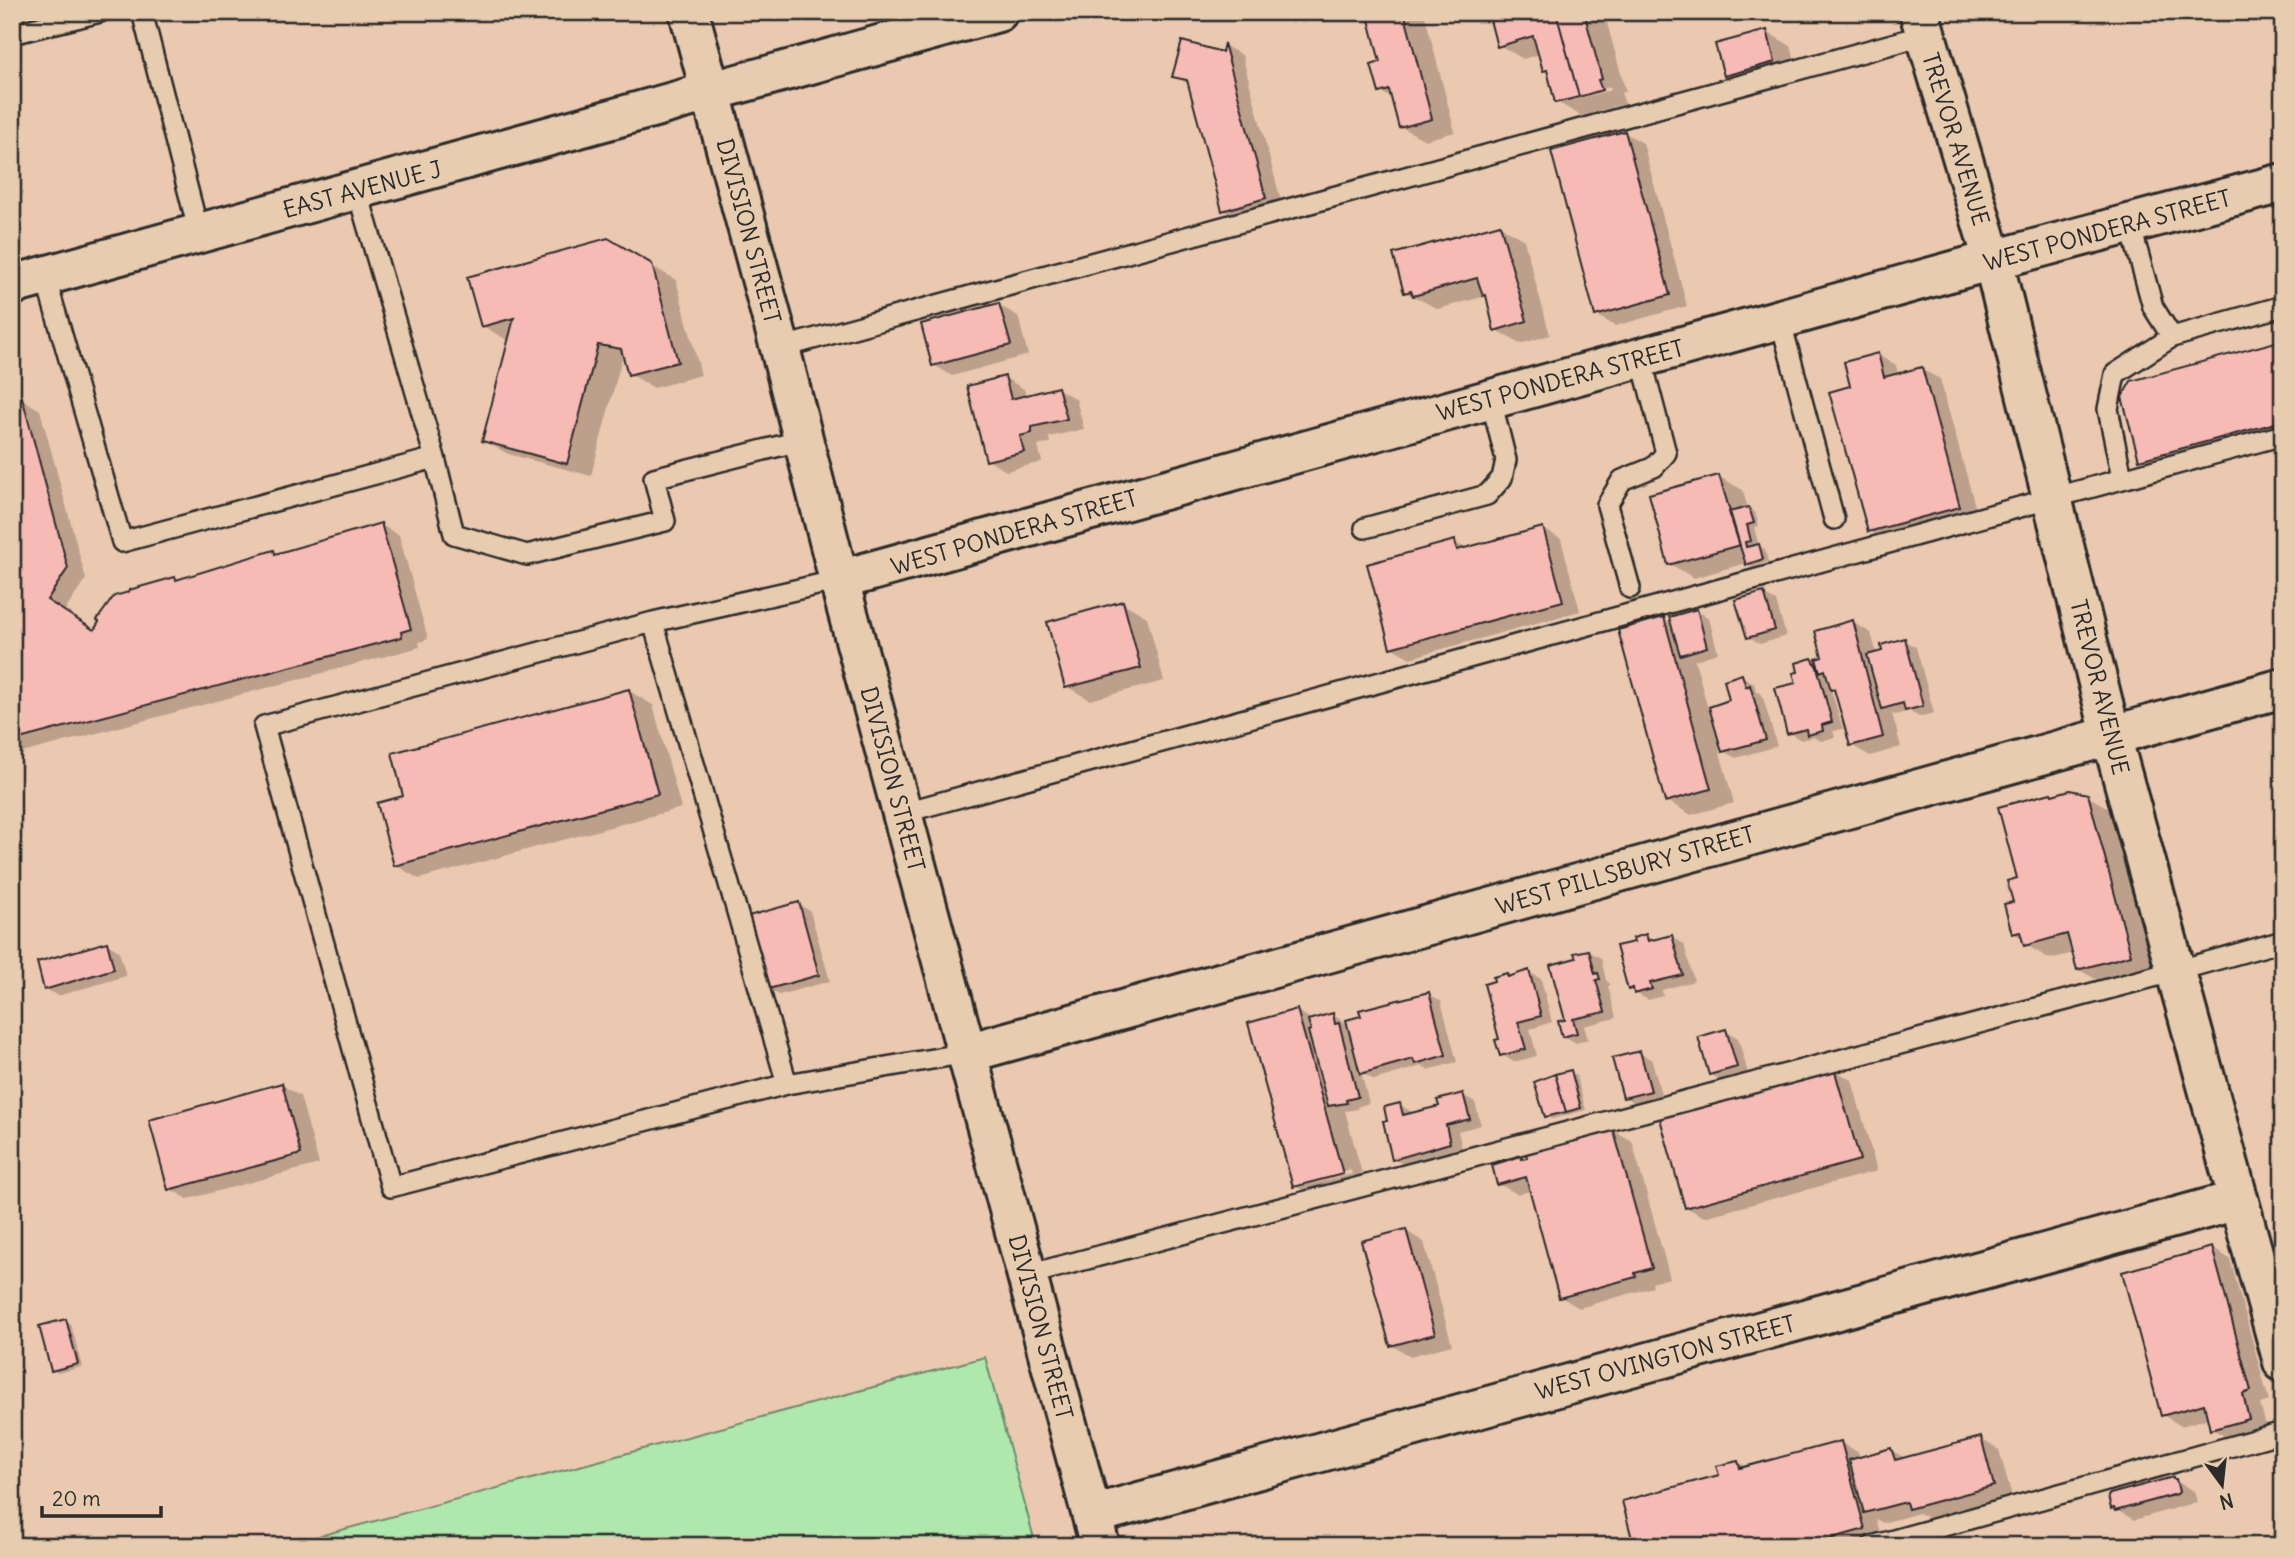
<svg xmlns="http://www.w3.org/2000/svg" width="2295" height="1558" font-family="Delius,sans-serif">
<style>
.green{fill:#aee8ad;stroke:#6c8a6c;stroke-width:2}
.shadow{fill:#0003;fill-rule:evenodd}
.building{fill:#f7bbb6;stroke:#2b2b2b;stroke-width:2}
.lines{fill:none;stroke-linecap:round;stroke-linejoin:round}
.service-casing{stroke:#2b2b2b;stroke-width:24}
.minor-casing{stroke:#2b2b2b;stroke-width:44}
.secondary-casing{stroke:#2b2b2b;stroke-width:44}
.primary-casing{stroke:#2b2b2b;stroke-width:44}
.service{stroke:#e8ccaf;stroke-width:19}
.minor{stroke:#e8ccaf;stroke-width:38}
.secondary{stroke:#e8ccaf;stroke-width:38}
.primary{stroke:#e8ccaf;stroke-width:38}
.labels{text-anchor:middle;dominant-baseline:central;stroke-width:5;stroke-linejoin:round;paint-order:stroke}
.street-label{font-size:23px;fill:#2b2b2b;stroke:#e8ccaf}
</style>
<rect width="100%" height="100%" fill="#ebc9b0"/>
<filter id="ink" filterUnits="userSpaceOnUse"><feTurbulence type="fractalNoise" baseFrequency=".0143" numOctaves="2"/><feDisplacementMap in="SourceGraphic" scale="14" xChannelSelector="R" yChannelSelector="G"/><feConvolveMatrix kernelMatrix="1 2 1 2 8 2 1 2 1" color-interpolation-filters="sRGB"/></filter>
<g filter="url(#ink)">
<path class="green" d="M985,1357L1036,1546H282Z"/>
<path class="shadow" d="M1369,12H1424L1455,132L1425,140L1401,127L1393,99L1380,91L1382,63Z
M1490,12H1604L1626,92L1621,93L1625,104L1581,116L1557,102L1549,72L1545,70L1540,54L1523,59L1499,45ZM1610,87L1611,90L1573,100V96Z
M1767,32L1791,46L1799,75L1749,88L1725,74Z
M1225,46L1242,55L1283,208L1242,220L1223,210L1190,85L1174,76L1223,54Z
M1625,133L1643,143L1687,306L1615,326L1596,315Z
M1500,226L1524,240L1550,335L1520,344L1496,330L1489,298L1486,296L1438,309L1405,292Z
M608,240L676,280L701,375L654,388L630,374L625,358H622L591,476L508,454L484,440L510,339L507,340L483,326Z
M999,305L1018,316L1028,355L952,376L934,365Z
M2283,341V440L2165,473L2141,459Z
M1877,354L1896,365L1898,375L1921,369L1940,379L1978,517L1888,542L1870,531L1852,387Z
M1005,378L1024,389L1026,397L1058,389L1076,399L1084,429L1049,437L1050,443L1038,446L1042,462L1006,471L988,460Z
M22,399L40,410L86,579L64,612L95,632L175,579L179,581L273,552L278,555L381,525L399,535L428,639L419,642L420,647L15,755L12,753V402Z
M1718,476L1743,490L1748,509L1755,512L1759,526L1754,527L1759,546L1765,549L1768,562L1753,567L1746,563L1694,578L1670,564Z
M1542,528L1561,539L1580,611L1410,658L1391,647L1454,542L1467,549Z
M1763,594L1776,601L1786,636L1760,644L1748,637Z
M1123,603L1147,617L1164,681L1090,700L1066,686Z
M1697,611L1709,618L1718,653L1695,660L1708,709L1732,702L1742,676L1754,683L1756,691L1762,694L1777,746L1736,758L1719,749L1734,803L1691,815L1667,801L1663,619L1673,625Z
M1852,622L1871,633L1877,654L1904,640L1916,647L1934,713L1919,717L1909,711L1895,715L1892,713L1901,747L1870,756L1851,745L1836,691L1830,687L1843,729L1833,731L1835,737L1821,741L1813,737L1801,740L1789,733L1800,673L1812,660L1819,664Z
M629,691L653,705L681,808L419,879L395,865Z
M2087,796L2112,810L2155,969L2102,983L2078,969L2074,953L2050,959L2026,945L2024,939L2013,933L2015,903L2020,880L2054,797Z
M798,904L810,911L830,981L779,995L766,988Z
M1646,936L1655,941L1672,937L1684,944L1694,981L1662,990L1663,996L1648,1000L1629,989L1636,943Z
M107,944L119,951L126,976L58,996L46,989Z
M1588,951L1601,958L1606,980L1611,985L1608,986L1616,1018L1584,1026L1588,1039L1576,1043L1564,1036L1578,959Z
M1529,972L1541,979L1552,1022L1530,1029L1537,1056L1514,1062L1502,1055L1507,975L1512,977Z
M1429,994L1441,1001L1457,1062L1428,1070L1422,1066L1374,1080L1361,1072L1369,1103L1357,1107L1358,1109L1345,1111L1366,1188L1319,1200L1295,1186L1297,1011L1313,1020L1333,1015L1349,1025ZM1351,1170L1352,1174L1312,1184V1181Z
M1726,1031L1738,1038L1748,1073L1722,1081L1710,1074Z
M1640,1053L1652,1060L1662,1098L1637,1104L1624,1097Z
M1834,1070L1852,1080L1877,1171L1704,1217L1686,1207Z
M1570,1072L1576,1075L1586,1110L1552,1119L1546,1116Z
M282,1085L300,1096L319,1164L188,1199L170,1189Z
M1463,1095L1475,1102L1481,1125L1458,1131L1462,1149L1406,1166L1394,1159L1390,1122L1400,1105L1412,1112L1413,1114L1441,1107Z
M1613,1130L1632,1141L1670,1278L1652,1283L1653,1287L1579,1308L1561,1297L1531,1191L1517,1194L1499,1184L1521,1158L1524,1160Z
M1406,1231L1424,1242L1452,1345L1410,1356L1391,1345Z
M2212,1248L2230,1259L2269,1401L2260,1404L2267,1429L2230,1439L2212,1429L2209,1418L2181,1426L2163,1415Z
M65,1321L71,1324L82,1367L58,1373L52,1370Z
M1981,1439L1999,1450L2012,1496L1928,1518L1919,1513L1883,1523L1876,1519L1882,1539L1859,1546H1636L1738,1462L1748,1468L1840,1442L1859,1453L1860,1458L1891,1450L1907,1459Z
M2172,1479L2194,1491L2197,1502L2134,1520L2113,1508Z"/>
<path class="building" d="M1367,12H1404L1432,119L1399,128L1389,90L1379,93L1371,65L1380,62Z
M1488,12H1556L1579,97L1555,103L1547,70L1543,71L1533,36L1497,47Z
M1556,12H1584L1602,79L1598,80L1602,90L1579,97Z
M1767,30L1775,62L1724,76L1715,44Z
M1182,41L1222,52L1224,43L1266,198L1222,211L1187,80L1172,77Z
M1625,131L1670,295L1595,316L1551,151Z
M1500,224L1527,321L1494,331L1486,295L1483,296L1477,278L1413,296L1411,291L1404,293L1393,254Z
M608,238L652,264L678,362L628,375L621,349L598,345L567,464L482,441L514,318L481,327L467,277Z
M999,303L1011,345L932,366L921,324Z
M2283,340V421L2139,460L2122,397L2131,381Z
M1878,353L1884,377L1922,367L1960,507L1868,532L1829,392L1850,386L1844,362Z
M1005,376L1011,399L1058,387L1067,419L1032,427V433L1020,436L1024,452L986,461L967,386Z
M22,397L68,568L47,600L94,630L99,622L97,620L114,596L129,592V590L175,577L176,580L274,550L275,554L381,523L411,629L401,632L402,637L12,741V400Z
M1719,475L1740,545L1668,565L1649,494Z
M1749,507L1754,523L1747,525L1751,541L1745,542L1746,547L1759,544L1763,559L1746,565L1729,512Z
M1543,527L1563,601L1390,648L1367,564L1455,540L1457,550Z
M1764,592L1775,630L1747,638L1735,600Z
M1123,601L1141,668L1065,688L1047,622Z
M1697,609L1707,647L1680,655L1669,617Z
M1664,617L1711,789L1665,802L1618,630Z
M1853,620L1883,737L1850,746L1834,689L1831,690L1825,670L1820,672L1816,659L1822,657L1815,631Z
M1905,638L1923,706L1905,711L1903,703L1882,709L1867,655L1882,651L1881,645Z
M1812,658L1817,667L1832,722L1822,725L1823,731L1807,735L1806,729L1787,734L1775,688L1796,683L1793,673L1798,672L1796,663Z
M1742,674L1746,687L1750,685L1766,740L1722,752L1709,707L1729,700L1724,680Z
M629,689L658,794L394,866L377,803L403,796L392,753Z
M2070,790L2088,794L2131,955L2077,970L2067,934L2024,946L2020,932L2012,934L2004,904L2013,902L2007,881L2017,878L1998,807L2051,793L2052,795Z
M799,902L819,975L765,990L745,917Z
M1646,934L1648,941L1672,935L1683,975L1650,983L1652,989L1634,994L1633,988L1628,990L1616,946L1634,942L1633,938Z
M107,942L114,969L44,990L37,962Z
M1589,950L1595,974L1598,973L1600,979L1596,980L1605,1012L1573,1019L1577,1033L1562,1037L1558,1021L1565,1020L1550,965L1576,958L1574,953Z
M1529,970L1541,1016L1518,1022L1526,1049L1500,1056L1495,1040L1499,1039L1484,984L1494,981L1493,977L1507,973L1508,977Z
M1429,992L1446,1055L1415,1064L1413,1059L1360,1074L1346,1020L1361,1016L1359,1010Z
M1297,1009L1343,1174L1293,1187L1248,1023Z
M1333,1013L1335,1024L1339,1023L1358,1097L1346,1100L1347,1103L1328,1106L1308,1031L1311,1030L1308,1020Z
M1726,1029L1737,1067L1709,1075L1698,1037Z
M1640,1051L1651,1091L1623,1098L1612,1058Z
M1834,1068L1860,1160L1685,1208L1659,1115Z
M1571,1070L1581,1108L1566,1112L1555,1074Z
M1555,1074L1566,1112L1545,1117L1534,1082Z
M282,1083L301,1154L168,1190L149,1120Z
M1463,1093L1470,1119L1446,1125L1450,1143L1392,1160L1383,1121H1387L1384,1107L1400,1103L1403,1115L1439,1106L1437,1100Z
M1613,1128L1652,1268L1635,1273L1636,1277L1559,1298L1526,1177L1497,1185L1492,1165L1521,1156L1522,1159L1527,1158L1526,1153Z
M1406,1229L1435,1334L1390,1346L1361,1241Z
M2212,1247L2251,1391L2243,1394L2249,1419L2210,1430L2204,1404L2161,1416L2122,1272Z
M66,1319L78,1364L51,1371L39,1326Z
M1981,1437L1994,1486L1908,1509L1906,1502L1864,1513L1849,1460L1891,1448L1895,1460Z
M1841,1441L1865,1529L1804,1546H1634L1622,1501L1719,1475L1716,1466L1738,1461L1740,1468Z
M2173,1477V1479H2176L2179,1492L2177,1494L2115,1511L2114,1508L2111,1509L2108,1496L2110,1494Z"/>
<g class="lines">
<defs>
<path id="service" d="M142,12L199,233
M12,34L100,12
M2130,224L2153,307L2172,337L2283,306
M45,276L122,542L435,458L357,190
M1780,319L1834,519
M780,348L1925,35
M435,458L454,534L527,555L665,521L654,478L803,440
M2122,478L2108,409L2115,374L2172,337
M1365,528L1487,495L1502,478L1506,460L1491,400
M839,580L653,622L264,726L391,1187L787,1084L967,1053
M1630,588L1607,505L1622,480L1654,467L1666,453L1641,358
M653,622L787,1084
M902,813L2283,435
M1027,1275L2176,971L2283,941
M1872,1546L2283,1432"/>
<path id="minor" d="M1919,12L1993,260L2111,735L2283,1362
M839,580L1993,260L2283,183
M967,1053L2283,688
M1092,1515L2238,1200"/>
<path id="secondary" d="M689,12L780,348L839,580L1100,1546"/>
<path id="primary" d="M12,285L998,12"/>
</defs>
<use href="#service" class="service-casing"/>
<use href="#minor" class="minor-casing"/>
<use href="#secondary" class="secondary-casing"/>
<use href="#primary" class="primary-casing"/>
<use href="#service" class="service"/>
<use href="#minor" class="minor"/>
<use href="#secondary" class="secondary"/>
<use href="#primary" class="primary"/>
</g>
</g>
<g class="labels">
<g class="street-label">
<text transform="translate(1956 139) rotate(73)">TREVOR AVENUE</text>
<text transform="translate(362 189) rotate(-15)">EAST AVENUE J</text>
<text transform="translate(2107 230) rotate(-15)">WEST PONDERA STREET</text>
<text transform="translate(749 231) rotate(75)">DIVISION STREET</text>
<text transform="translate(1560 380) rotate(-15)">WEST PONDERA STREET</text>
<text transform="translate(1014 532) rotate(-16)">WEST PONDERA STREET</text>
<text transform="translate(2100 687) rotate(76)">TREVOR AVENUE</text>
<text transform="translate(893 779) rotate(75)">DIVISION STREET</text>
<text transform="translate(1625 870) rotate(-16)">WEST PILLSBURY STREET</text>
<text transform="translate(1041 1327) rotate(75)">DIVISION STREET</text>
<text transform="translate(1665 1357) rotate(-15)">WEST OVINGTON STREET</text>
</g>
</g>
<rect width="2295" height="1558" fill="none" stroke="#e8ccaf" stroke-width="42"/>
<rect x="21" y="21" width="2253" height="1516" fill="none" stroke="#2b2b2b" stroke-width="2.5" filter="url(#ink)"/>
<g transform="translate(2222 1485) rotate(165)" stroke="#e8ccaf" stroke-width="5" paint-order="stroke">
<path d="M0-5L12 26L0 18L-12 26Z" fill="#2b2b2b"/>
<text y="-10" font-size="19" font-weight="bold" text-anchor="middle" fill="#2b2b2b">N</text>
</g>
<path d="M42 1506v10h119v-10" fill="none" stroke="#2b2b2b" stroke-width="3.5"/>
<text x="52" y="1506" font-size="21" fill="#2b2b2b" stroke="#e8ccaf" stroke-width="5" paint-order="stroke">20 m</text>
</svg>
